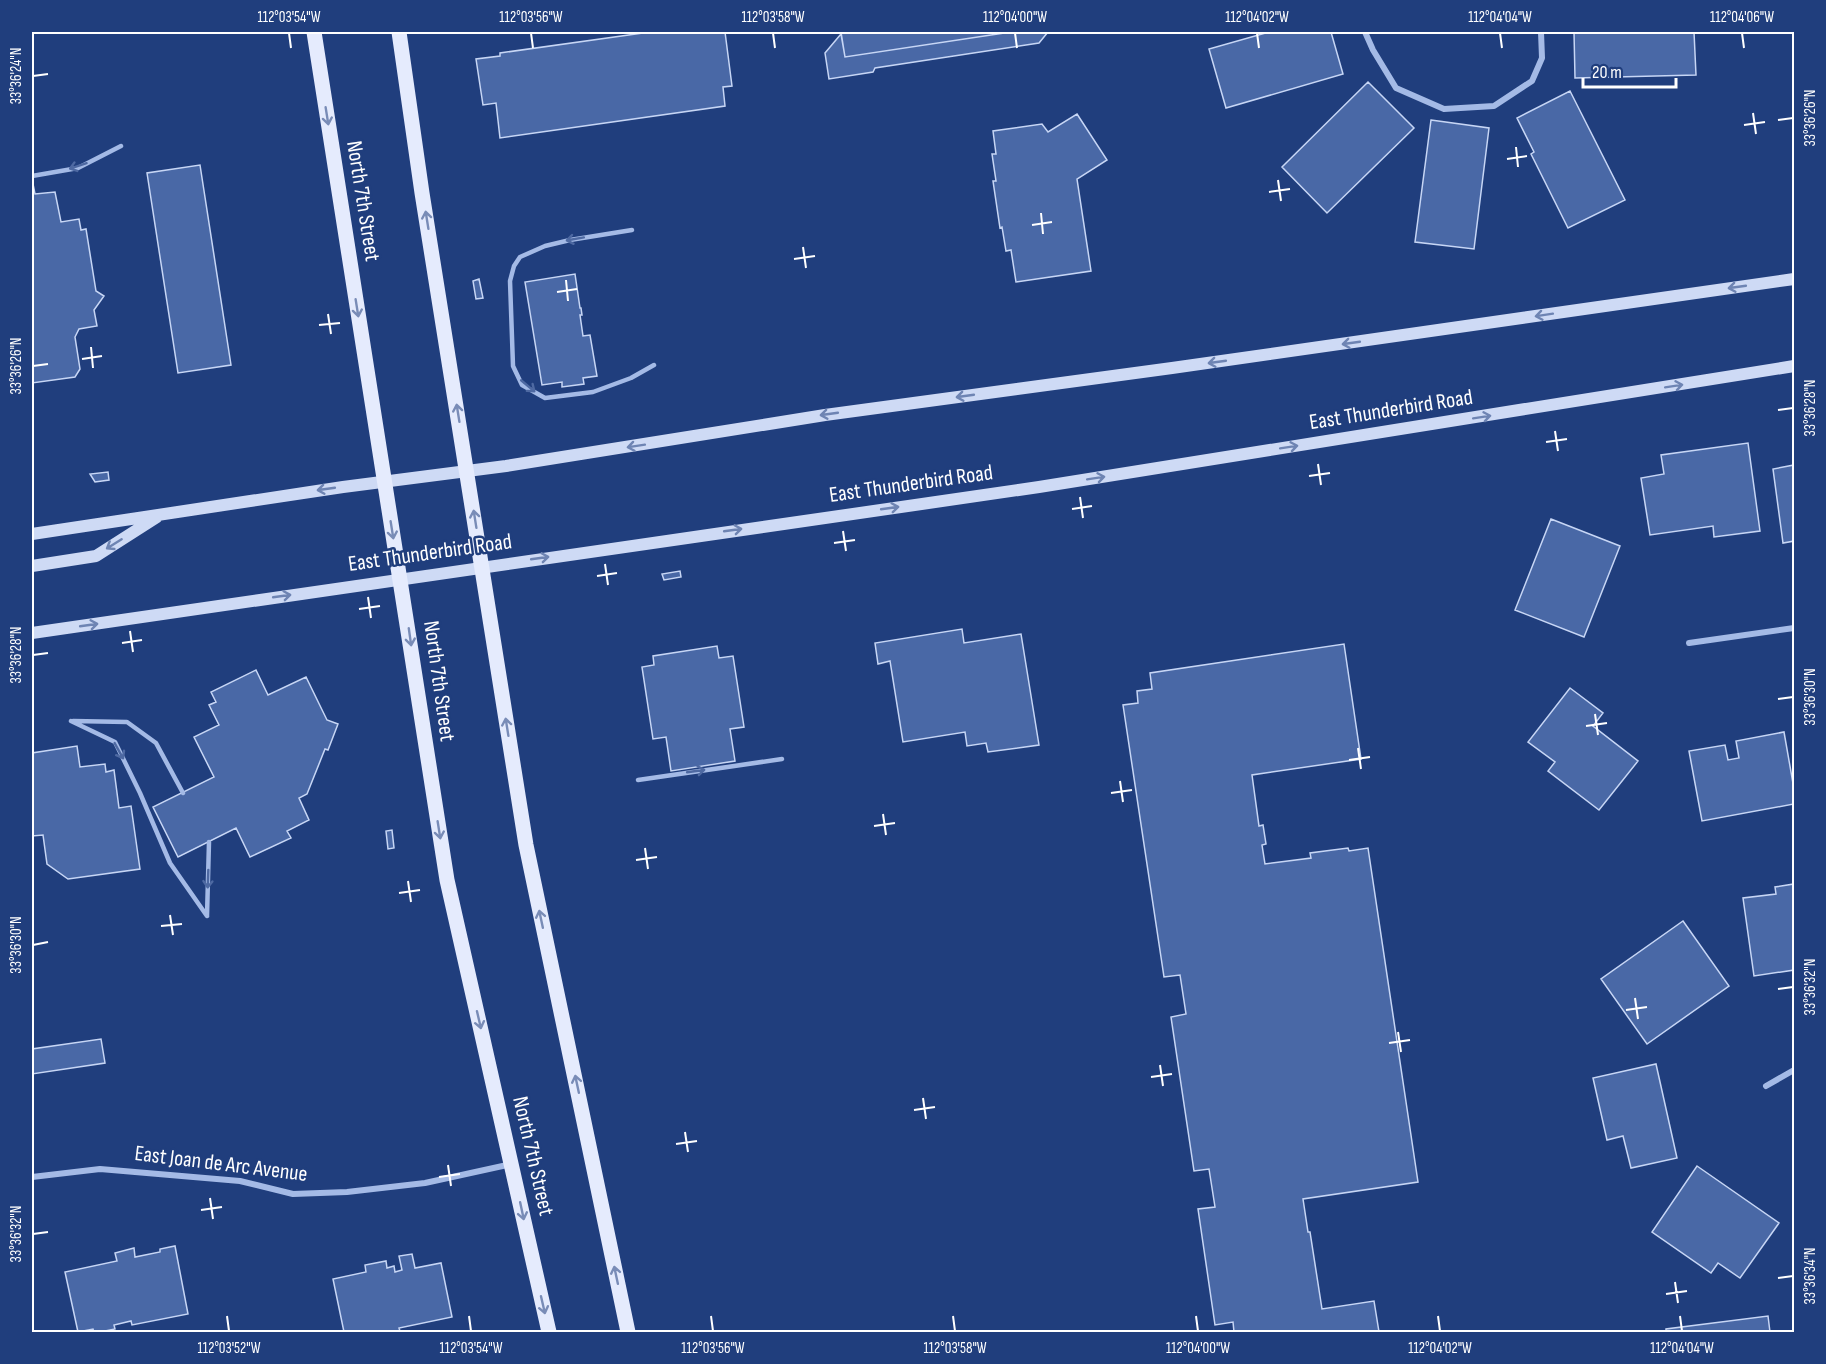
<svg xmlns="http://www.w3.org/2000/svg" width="1826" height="1364" font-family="'Sofia Sans Condensed',sans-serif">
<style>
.building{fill:#4968a6;stroke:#c7d6f5;stroke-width:1.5}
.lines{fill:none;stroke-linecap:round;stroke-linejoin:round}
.service{stroke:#a4bae6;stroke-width:4.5}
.minor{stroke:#a4bae6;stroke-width:6}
.secondary{stroke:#cedaf5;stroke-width:12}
.primary{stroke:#e5ebfd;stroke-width:15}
.oneway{stroke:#798cb7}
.oneway2{stroke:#4e69a2}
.oneway3{stroke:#6e84b3}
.ticks{fill:none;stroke:#fff;stroke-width:2}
.labels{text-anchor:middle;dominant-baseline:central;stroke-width:5;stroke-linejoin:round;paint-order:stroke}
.street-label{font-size:22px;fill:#fff;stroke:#203e7d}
.neatline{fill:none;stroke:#fff;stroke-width:2}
.ticks-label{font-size:15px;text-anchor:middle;fill:#fff}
</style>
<rect width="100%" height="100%" fill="#203e7d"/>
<path class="building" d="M650,32H725L732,86L723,87L725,106L500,138L496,103L483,105L476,59L500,56V53Z
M841,32H1011L845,57Z
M1011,32H1048L1039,43L875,68L873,72L829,79L825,53L841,34L845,57Z
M1269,32H1331L1343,74L1226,108L1209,49Z
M1574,32H1694L1696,75L1575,78Z
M1368,82L1414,128L1327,213L1282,167Z
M1570,91L1625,200L1568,228L1531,154L1534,152L1517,118Z
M1077,114L1107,160L1077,179L1091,271L1016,282L1011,250L1006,251L1002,227L1000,228L993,181H996L992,154H996L993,131L1042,124L1048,132Z
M1431,120L1489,128L1474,249L1415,242Z
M200,165L231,365L178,373L147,173Z
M32,184H33L35,194L55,192L61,222L79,219L81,230L86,229L96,291L104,296L94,310L97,326L79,329L75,337L80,369L75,377L32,383Z
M575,274L580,308H581L582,315H580L583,336L590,335L597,376L583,378L584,384L562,387V382L542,385L525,282Z
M479,279L483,298L476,299L473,281Z
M1748,443L1760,531L1714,537L1713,526L1650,535L1641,478L1664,474L1661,455Z
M1794,465V541L1783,543L1773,469Z
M108,472L109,480L95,482L90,474Z
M1551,519L1620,546L1584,637L1515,610Z
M680,571L681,577L664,580L662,574Z
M962,629L964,643L1021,634L1039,745L988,752L986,743L967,746L965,732L903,742L890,661L878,664L875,643Z
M1344,644L1361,759L1252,775L1259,826L1263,825L1266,844L1262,845L1265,864L1311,858L1310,853L1348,848L1349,851L1368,848L1418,1182L1303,1199L1308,1232H1310L1322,1309L1374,1301L1379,1332H1234L1233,1322L1215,1325L1198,1209L1215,1207L1209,1169L1194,1171L1171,1017L1186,1014L1180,975L1164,977L1123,705L1138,703L1137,691L1152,689L1150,673Z
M717,646L719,658L733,656L744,727L730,729L735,761L671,771L666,737L653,739L642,667L654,665L653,656Z
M256,670L268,695L306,677L327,720L338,724L328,750L325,749L307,794L299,798L309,820L287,831L291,838L250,857L236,828L178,857L153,807L214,777L194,737L219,725L209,705L216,702L211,692Z
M1570,688L1603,713L1593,726L1638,761L1599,810L1548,771L1555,762L1528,742Z
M1784,732L1794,789V804L1702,821L1689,751L1725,745L1728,760L1739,758L1736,741Z
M77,746L80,767L105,764L106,772L114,770L119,808L131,806L140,869L68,879L47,864L43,835L32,836V753Z
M392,830L394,848L388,849L386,831Z
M1794,884V970L1754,976L1743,898L1776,894L1775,887Z
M1683,921L1729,986L1647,1044L1601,979Z
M101,1039L105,1063L32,1074V1049Z
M1656,1064L1677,1158L1631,1168L1623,1136L1607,1140L1593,1078Z
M1697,1166L1779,1223L1740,1278L1718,1263L1711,1273L1652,1232Z
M175,1246L188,1314L132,1325L131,1321L114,1325L115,1329L100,1332H94L93,1329L78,1332L65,1272L117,1261L115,1253L134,1248L135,1257L160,1252V1249Z
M412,1254L415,1268L441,1263L452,1317L399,1328L400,1331L392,1332H344L333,1279L366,1272L365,1265L386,1261L387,1268L394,1266L395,1272L402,1270L399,1256Z
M1768,1316L1770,1332H1666V1329Z"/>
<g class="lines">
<path class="service" d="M32,176L78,168L121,146
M632,230L570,240L545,246L520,257L514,266L510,281L513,366L522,385L545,398L593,392L631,378L654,365
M71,721L115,742L140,793L170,863L207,916
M73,721L127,722L156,743L183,793
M638,780L782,759
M207,916L209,842"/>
<path class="minor" d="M1365,32L1373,50L1396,88L1444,109L1494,106L1532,81L1542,58L1541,32
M1689,643L1794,628
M1766,1086L1794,1070
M32,1177L100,1169L240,1181L293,1194L347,1192L425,1183L512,1164"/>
<path class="secondary" d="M32,534L343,487L506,466L825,415L1172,368L1794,279
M32,566L96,556L157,517
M32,633L1039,487L1794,366"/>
<path class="primary" d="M314,32L447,880L549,1332
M399,32L422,193L526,845L628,1332"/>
</g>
<defs><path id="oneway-shaft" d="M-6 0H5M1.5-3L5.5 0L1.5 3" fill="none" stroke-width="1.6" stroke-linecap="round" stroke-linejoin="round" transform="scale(1.5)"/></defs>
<g class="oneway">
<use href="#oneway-shaft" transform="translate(327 116) rotate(81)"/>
<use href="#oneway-shaft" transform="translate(427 220) rotate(-99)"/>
<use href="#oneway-shaft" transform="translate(357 308) rotate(81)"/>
<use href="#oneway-shaft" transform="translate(458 413) rotate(-99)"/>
<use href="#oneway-shaft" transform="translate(475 519) rotate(-99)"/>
<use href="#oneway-shaft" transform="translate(392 530) rotate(81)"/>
<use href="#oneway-shaft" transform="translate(410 637) rotate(82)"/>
<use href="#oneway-shaft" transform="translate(507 727) rotate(-99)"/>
<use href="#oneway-shaft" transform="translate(439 830) rotate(81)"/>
<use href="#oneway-shaft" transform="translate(541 919) rotate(-102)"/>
<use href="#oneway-shaft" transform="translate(479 1020) rotate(77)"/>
<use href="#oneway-shaft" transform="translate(577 1084) rotate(-102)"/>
<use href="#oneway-shaft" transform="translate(522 1211) rotate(78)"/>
<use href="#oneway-shaft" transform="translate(616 1275) rotate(-102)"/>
<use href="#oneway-shaft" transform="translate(543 1305) rotate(77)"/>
</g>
<g class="oneway2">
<use href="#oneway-shaft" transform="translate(78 166) rotate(162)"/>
<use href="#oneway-shaft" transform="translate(575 239) rotate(170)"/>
<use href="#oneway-shaft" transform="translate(528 386) rotate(40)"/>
<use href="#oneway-shaft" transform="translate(119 751) rotate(61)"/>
<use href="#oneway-shaft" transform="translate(696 771) rotate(-8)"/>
<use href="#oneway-shaft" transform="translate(208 879) rotate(92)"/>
</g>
<g class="oneway3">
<use href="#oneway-shaft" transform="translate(1737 287) rotate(172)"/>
<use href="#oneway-shaft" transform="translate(1544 315) rotate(171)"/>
<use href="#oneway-shaft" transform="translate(1351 343) rotate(172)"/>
<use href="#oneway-shaft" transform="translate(1217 362) rotate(172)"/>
<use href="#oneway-shaft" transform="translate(1674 386) rotate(-9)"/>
<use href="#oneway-shaft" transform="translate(965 396) rotate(172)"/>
<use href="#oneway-shaft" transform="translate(829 414) rotate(172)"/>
<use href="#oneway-shaft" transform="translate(1482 417) rotate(-9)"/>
<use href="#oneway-shaft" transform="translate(636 446) rotate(171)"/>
<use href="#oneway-shaft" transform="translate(1289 447) rotate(-9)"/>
<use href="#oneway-shaft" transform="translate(1096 478) rotate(-9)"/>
<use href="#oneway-shaft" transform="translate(326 489) rotate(172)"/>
<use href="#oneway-shaft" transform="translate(890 508) rotate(-8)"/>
<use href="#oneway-shaft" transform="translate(733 530) rotate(-8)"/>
<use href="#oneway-shaft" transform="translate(114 544) rotate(148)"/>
<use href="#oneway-shaft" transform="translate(540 558) rotate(-8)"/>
<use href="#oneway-shaft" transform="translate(282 596) rotate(-8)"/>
<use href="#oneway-shaft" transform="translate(89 625) rotate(-8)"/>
</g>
<path class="ticks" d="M289,33L291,48M531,33L533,48M773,33L775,48M1015,33L1017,48M1257,33L1259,48M1500,33L1502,48M1742,33L1744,48M33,76L48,74M1753,113L1756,134M1778,120L1793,118M1744,125L1765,122M1516,147L1518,167M1507,159L1527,156M1278,180L1281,201M1269,192L1290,189M1041,213L1043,234M1032,225L1052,222M803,247L806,268M794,259L815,256M566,280L568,301M557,292L577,289M328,314L331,334M319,325L340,323M91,347L93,368M82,359L102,356M33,366L48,364M1778,410L1793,408M1555,431L1558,451M1546,442L1567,439M1318,464L1321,485M1309,476L1330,473M1080,497L1083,518M1072,509L1092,506M843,531L846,551M834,543L855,540M605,564L608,585M597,576L617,573M368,597L371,618M359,609L380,606M130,631L133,652M122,643L142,640M33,655L48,653M1778,699L1793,697M1595,714L1598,735M1586,726L1607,723M1358,748L1361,769M1349,760L1370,757M1120,781L1123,802M1111,793L1132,790M883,814L886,835M874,826L895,823M645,848L648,869M636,860L657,857M408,881L411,902M399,893L420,890M170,915L173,935M161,926L182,924M33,945L48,942M1778,989L1793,987M1635,998L1638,1019M1626,1010L1647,1007M1398,1032L1401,1052M1389,1043L1410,1040M1160,1065L1163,1086M1151,1077L1172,1074M923,1098L926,1119M914,1110L935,1107M685,1132L688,1152M676,1144L697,1141M448,1165L451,1186M439,1177L460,1174M210,1198L213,1219M201,1210L222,1207M33,1234L48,1232M1778,1278L1793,1276M1675,1282L1678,1303M1666,1294L1687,1291M227,1316L229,1331M469,1316L471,1331M711,1316L713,1331M953,1316L955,1331M1196,1316L1198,1331M1438,1316L1440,1331M1680,1316L1682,1331"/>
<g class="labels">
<g class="street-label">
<text transform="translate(363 201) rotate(81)">North 7th Street</text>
<text transform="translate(1391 410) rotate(-9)">East Thunderbird Road</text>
<text transform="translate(911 484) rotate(-8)">East Thunderbird Road</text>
<text transform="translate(430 553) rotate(-8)">East Thunderbird Road</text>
<text transform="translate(439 681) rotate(82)">North 7th Street</text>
<text transform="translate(533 1156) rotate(77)">North 7th Street</text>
<text transform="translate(221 1164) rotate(7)">East Joan de Arc Avenue</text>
</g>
</g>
<rect width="1826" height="1364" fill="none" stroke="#203e7d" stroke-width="66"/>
<path d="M1583 78v9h93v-9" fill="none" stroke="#ffffff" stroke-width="3"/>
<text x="1592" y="78" font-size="18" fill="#ffffff" stroke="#203e7d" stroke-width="4.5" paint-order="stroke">20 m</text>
<rect x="33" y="33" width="1760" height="1298" class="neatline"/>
<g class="ticks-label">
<text x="289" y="22">112°03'54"W</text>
<text x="531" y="22">112°03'56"W</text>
<text x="773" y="22">112°03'58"W</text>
<text x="1015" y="22">112°04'00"W</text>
<text x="1257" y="22">112°04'02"W</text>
<text x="1500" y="22">112°04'04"W</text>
<text x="1742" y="22">112°04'06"W</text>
<text transform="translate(16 76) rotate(-90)" y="5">33°36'24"N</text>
<text transform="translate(1810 118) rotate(-90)" y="5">33°36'26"N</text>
<text transform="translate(16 366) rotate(-90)" y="5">33°36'26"N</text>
<text transform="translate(1810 408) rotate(-90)" y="5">33°36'28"N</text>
<text transform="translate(16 655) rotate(-90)" y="5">33°36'28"N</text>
<text transform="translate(1810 697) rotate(-90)" y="5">33°36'30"N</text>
<text transform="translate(16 945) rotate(-90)" y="5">33°36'30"N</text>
<text transform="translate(1810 987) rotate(-90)" y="5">33°36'32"N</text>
<text transform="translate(16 1234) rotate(-90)" y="5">33°36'32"N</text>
<text transform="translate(1810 1276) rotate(-90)" y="5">33°36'34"N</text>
<text x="229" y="1353">112°03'52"W</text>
<text x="471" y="1353">112°03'54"W</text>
<text x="713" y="1353">112°03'56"W</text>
<text x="955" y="1353">112°03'58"W</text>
<text x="1198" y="1353">112°04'00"W</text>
<text x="1440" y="1353">112°04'02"W</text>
<text x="1682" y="1353">112°04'04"W</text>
</g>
</svg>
